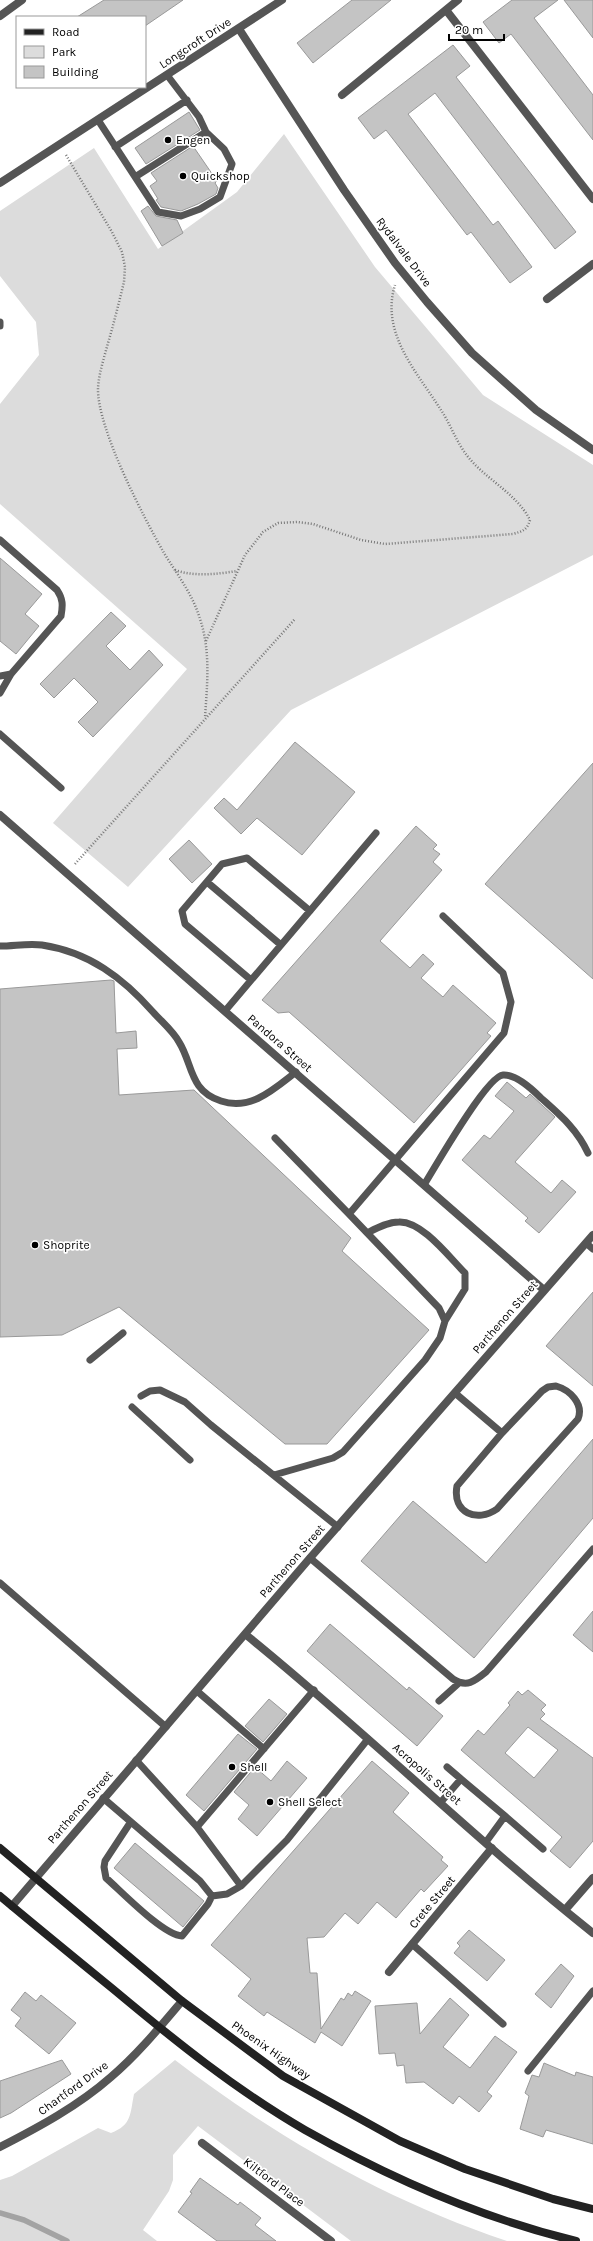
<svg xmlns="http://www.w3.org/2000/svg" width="593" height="2241" font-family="Karla,sans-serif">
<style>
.green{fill:#dcdcdc}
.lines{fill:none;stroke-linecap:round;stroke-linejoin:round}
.stream{stroke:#a3a3a3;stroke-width:5.5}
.building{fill:#c4c4c4;stroke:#999;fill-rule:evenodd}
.path{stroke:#777;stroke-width:2.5;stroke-dasharray:1 2;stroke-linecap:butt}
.service{stroke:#555;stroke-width:7}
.minor{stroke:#555;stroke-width:8}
.tertiary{stroke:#555;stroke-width:8}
.secondary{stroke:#222;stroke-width:8}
.poi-dot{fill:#000;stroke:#fff;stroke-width:1.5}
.labels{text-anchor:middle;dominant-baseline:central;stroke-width:3.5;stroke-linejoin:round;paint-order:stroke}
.street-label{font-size:12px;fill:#000;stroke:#fff}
.poi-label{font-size:12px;fill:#000;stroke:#fff;text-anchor:start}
</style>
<rect width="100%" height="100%" fill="#fff"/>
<path class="green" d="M284,134L375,267L483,395L593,465V555L291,710L128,887L53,823L187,669L0,504V404L39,355L36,322L0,276V211L94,148L158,249L237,192Z
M175,2060C277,2138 386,2200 507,2241H351L198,2126L173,2155V2180L169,2191L143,2230L157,2241H0V2180L12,2176L98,2128L111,2133C132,2125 130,2114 134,2094Z"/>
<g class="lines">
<path class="stream" d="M0,2213L24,2220L67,2241"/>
</g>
<path class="building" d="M104,0H183L145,26V17H77Z
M352,0H391L313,63L297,43Z
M512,0H558L534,18L593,95V140L511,34L499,43L483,22Z
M564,0H593V38Z
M453,45L470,66L456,77L576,232L555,249L435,93L408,114L493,225L498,221L532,267L510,283L471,232L467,235L386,130L374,139L358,118Z
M189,112L200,130L146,164L135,148Z
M193,146L217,181L215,183L218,188L216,194L198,204L181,211L161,207L156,200L158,199L150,186L157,181L151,173Z
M148,206L156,216L177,220L183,233L162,246L141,211Z
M0,558L42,594L25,614L39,626L16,654L0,641Z
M111,612L126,626L106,646L130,670L149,650L163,665L93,737L78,722L98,702L74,678L54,698L40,684Z
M295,742L355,792L302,855L257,818L241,834L214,808L224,798L237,810Z
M593,763V979L485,884Z
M416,826L437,845L433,849L440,854L433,862L442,870L380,941L410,968L423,954L434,964L421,978L443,997L453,985L496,1023L487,1033L491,1036L414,1123L289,1012L278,1013L262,1000Z
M189,840L212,864L192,883L169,859Z
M111,980L114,981L116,1033L136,1031L137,1048L117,1049L119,1095L194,1090L351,1238L342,1251L429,1330L327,1444H285L119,1307L62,1335L0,1337V989Z
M507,1082L526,1098L530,1094L555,1117L515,1162L551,1193L562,1180L576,1192L539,1233L525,1221L528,1218L462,1160L484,1135L490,1139L514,1111L495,1096Z
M593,1292V1386L546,1346Z
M593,1439V1518L474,1658L361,1561L413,1501L486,1563Z
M593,1611V1652L573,1635Z
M330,1624L407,1690L409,1687L443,1716L417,1746L307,1651Z
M528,1690L546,1705L541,1710L545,1714L540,1719L593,1758V1841L570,1868L550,1851L562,1837L461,1750L478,1730L484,1735L510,1705L508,1703L518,1691L522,1695ZM528,1727L558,1750L534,1778L505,1753Z
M269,1699L287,1714L263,1742L245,1726Z
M238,1734L257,1749L204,1811L186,1795Z
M287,1761L307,1778L257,1836L238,1819L249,1805L234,1792L255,1767L271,1781Z
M372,1761L409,1793L393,1812L443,1857L441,1860L448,1866L424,1892L421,1889L396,1918L377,1902L358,1924L345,1913L324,1937L307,1938L310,1973H317L321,2029L341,1998L344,2000L348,1993L352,1996L355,1991L371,2001L342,2046L321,2032L315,2043L267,2012L264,2016L238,1996L251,1979L211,1945Z
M135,1843L204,1901L183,1927L114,1868Z
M469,1930L505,1960L487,1981L454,1953L460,1946L457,1943Z
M561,1964L574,1976L551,2008L535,1994Z
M25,1992L36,2001L41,1995L76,2023L49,2054L15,2026L21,2018L11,2010Z
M450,1998L469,2015L443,2047L470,2068L495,2036L517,2052L487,2092L492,2096L479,2112L459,2096L453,2104L424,2082L406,2083L404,2065L397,2066L395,2053L379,2054L375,2006L417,2003L420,2034Z
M62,2060L71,2074L11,2113L0,2118V2081Z
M544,2063L575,2076L576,2072L593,2077V2144L546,2130L543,2137L520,2129L529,2096L525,2093L532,2075L539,2077Z
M200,2178L238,2205L240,2202L261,2218L255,2225L276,2241H217L178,2212L192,2193L190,2192Z"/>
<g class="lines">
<path class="path" d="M66,155L112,232L122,252L125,267L124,282C119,302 114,323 108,343C104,358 99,373 98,388C97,428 143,516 164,553C177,574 193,595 200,619C211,652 207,685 205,718
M175,570C194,577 218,574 237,571
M206,641L245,555L263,532L278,523L297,522L313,524L361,540L385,544L513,534C523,531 527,530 530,520C517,494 487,480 469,458C457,444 451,425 441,410C417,372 380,333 395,285
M75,864L295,619"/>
<path class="service" d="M98,120L158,212L181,216L200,209L220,197L232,164L224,149L206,132L199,117L167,75
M115,147L187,100
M135,177L206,132
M0,322V326
M0,540L57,590C63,599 63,605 61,616L11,674L0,693
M0,676L11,674
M0,734L61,788
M207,882L281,945
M0,946C14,946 29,943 42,945C89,952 123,978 153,1012C162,1022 173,1031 179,1042C193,1064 189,1091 221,1101C251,1111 274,1089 296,1072
M251,980L185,924L182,911L222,864L247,858L310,911
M225,1011L376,833
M275,1138L349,1214
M424,1185C435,1167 487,1076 503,1075C516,1074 532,1089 541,1098C560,1115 577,1129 588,1153
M367,1233C377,1228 388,1222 399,1222C422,1221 449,1257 465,1273V1289L445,1321
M586,1243L593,1249
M90,1360L123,1333
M556,1386C570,1390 584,1404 578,1419L497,1509C477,1523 452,1513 457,1486L502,1433L542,1391L548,1387Z
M455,1393L502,1433
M141,1396L150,1391L160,1390L185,1402L211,1425L338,1527
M132,1407L190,1460
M274,1475L333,1458L343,1452L425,1360L440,1338L445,1321L439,1308L349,1214L504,1033L511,1002L503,973L443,916
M310,1558L453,1679C467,1688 475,1681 486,1672L593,1549
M0,1583L166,1727
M197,1691L264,1749
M439,1701L459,1683
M136,1760L197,1827L314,1690
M447,1767L461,1779
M103,1798L200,1881L212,1896L208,1904L182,1936C163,1935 122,1892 106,1878L104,1867L105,1861L130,1823
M441,1802L461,1779L505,1816L486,1842
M505,1816L543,1849
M197,1827L241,1886
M212,1896L227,1894L241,1886L287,1840L368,1739
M412,1944L503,2024
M528,2071L593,1991"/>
<path class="minor" d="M446,10L593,199
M0,16L22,0
M239,29L344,190L395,263L427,302L472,353L536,410L593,450
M342,95L458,0
M547,299L593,264
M0,815L544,1290
M245,1634C364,1730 473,1838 593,1933
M12,1906L310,1558L593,1235
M565,1910L593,1878
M389,1972L492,1848
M202,2143L331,2241
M0,2147C39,2127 78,2106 111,2077C137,2055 160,2027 182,2001"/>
<path class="tertiary" d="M0,183L282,0"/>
<path class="secondary" d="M0,1848L182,2001L283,2076L400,2141L465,2169L553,2199L593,2209
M0,1896C37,1927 75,1958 113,1989C174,2040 236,2090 305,2130C390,2178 481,2218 576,2241"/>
</g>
<g class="poi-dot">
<circle cx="168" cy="140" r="4"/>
<circle cx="183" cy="176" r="4"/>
<circle cx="35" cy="1245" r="4"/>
<circle cx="232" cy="1767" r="4"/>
<circle cx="270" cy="1802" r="4"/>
</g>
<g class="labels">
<g class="street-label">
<text transform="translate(195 43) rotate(-33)">Longcroft Drive</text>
<text transform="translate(404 252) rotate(53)">Rydalvale Drive</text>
<text transform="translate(280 1043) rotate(41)">Pandora Street</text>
<text transform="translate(505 1317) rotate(-49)">Parthenon Street</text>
<text transform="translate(292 1561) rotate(-49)">Parthenon Street</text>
<text transform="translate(427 1774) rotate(41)">Acropolis Street</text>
<text transform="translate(80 1807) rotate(-49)">Parthenon Street</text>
<text transform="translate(432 1902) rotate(-50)">Crete Street</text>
<text transform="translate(271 2050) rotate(35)">Phoenix Highway</text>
<text transform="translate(73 2088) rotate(-36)">Chartford Drive</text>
<text transform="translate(274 2182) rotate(37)">Kiltford Place</text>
</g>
<g class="poi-label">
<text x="176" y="140">Engen</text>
<text x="191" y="176">Quickshop</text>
<text x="43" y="1245">Shoprite</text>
<text x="240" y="1767">Shell</text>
<text x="278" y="1802">Shell Select</text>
</g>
</g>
<rect x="16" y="16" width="130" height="72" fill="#ffffff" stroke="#999999"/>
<rect x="24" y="29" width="20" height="6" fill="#222222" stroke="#999999"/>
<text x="52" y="36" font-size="12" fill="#000000">Road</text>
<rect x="24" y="46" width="20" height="12" fill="#dcdcdc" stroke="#999999"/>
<text x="52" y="56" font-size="12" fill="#000000">Park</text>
<rect x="24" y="66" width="20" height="12" fill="#c4c4c4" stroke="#999999"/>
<text x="52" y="76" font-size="12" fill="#000000">Building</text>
<path d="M449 34v6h55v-6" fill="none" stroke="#000000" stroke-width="2"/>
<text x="455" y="34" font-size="12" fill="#000000" stroke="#ffffff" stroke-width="3" paint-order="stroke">20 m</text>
</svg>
